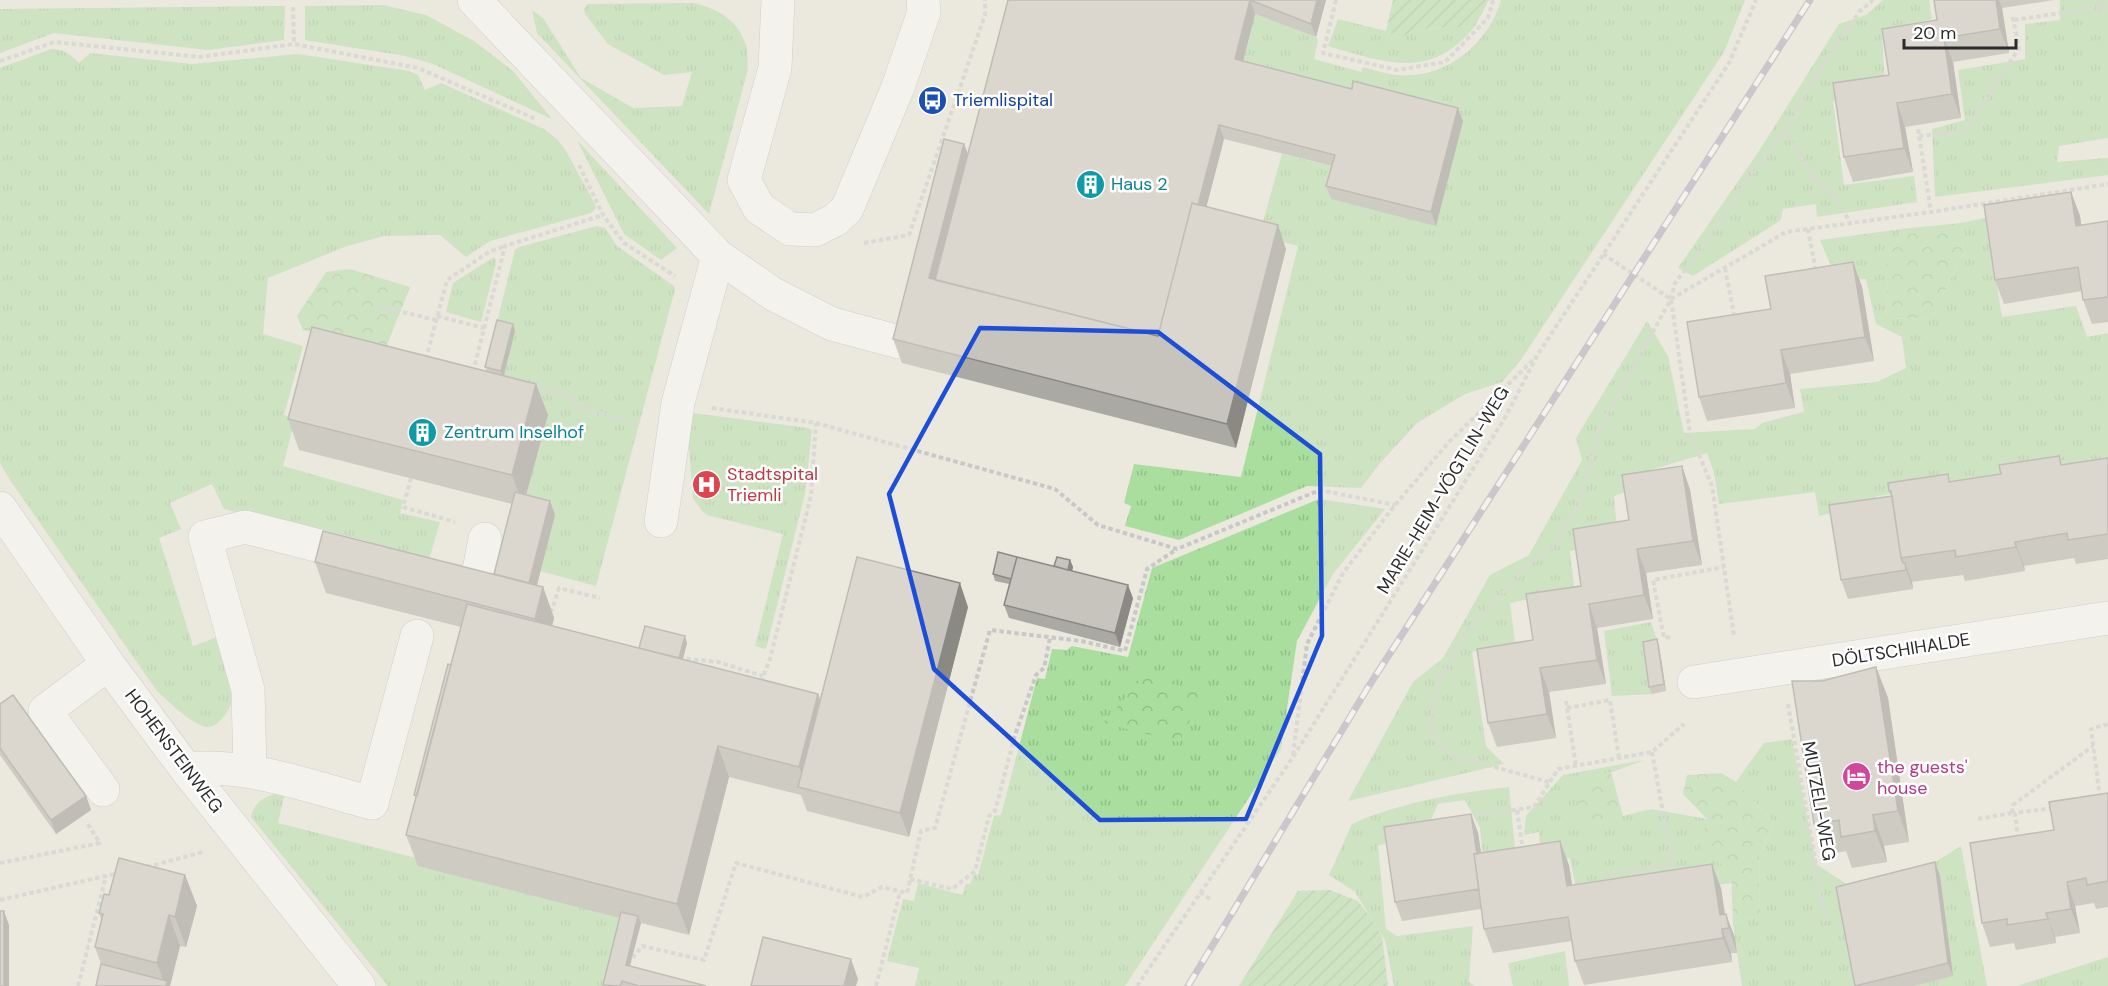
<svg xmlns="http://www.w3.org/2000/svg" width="2108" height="986" font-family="'DM Sans',sans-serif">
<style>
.grass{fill:url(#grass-tufts)}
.forest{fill:url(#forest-crowns)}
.garden{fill:url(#garden-furrows)}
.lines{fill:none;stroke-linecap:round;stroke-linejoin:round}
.minor-casing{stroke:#b1b2bd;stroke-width:34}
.path{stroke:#c8c8c8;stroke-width:4;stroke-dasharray:4.5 3;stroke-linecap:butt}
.minor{stroke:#fff;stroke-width:33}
.rail-casing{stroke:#a1a1b3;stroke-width:7}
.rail{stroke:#fff;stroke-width:4.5;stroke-dasharray:14;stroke-linecap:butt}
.wall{fill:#aba9a3}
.shaded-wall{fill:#8b8984}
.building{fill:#c7c4bd;stroke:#8b8984;stroke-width:1.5}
.marked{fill:none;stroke:#1d4ed8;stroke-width:4.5;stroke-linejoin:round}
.labels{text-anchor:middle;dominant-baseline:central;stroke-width:5;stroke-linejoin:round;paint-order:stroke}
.transit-label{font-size:18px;fill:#164399;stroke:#fff;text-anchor:start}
.culture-label{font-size:18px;fill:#0d838f;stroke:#fff;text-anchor:start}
.health-label{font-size:18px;fill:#be3a42;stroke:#fff;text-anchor:start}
.street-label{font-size:18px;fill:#2b2b2b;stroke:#fff}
.hotel-label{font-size:18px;fill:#b23c85;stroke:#fff;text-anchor:start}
</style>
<defs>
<pattern id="grass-tufts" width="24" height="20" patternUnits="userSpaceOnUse" patternTransform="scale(1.5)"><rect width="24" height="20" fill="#aade9f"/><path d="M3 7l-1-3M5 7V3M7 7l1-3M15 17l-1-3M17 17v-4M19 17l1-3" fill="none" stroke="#92bf89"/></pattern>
<pattern id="forest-crowns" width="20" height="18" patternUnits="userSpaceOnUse" patternTransform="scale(1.5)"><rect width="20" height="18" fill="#aade9f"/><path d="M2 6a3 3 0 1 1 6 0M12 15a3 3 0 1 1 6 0" fill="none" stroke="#92bf89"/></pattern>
<pattern id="garden-furrows" width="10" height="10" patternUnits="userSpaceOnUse" patternTransform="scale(1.5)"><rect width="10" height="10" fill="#aade9f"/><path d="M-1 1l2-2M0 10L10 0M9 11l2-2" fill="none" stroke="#92bf89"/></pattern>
</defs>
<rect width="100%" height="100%" fill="#ebe8de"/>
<path class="grass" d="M1501,0H1745L1724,52L1520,361L1502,382L1465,394L1417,423L1381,462L1361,488L1307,486L1179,540L1125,526L1131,506L1124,503L1134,464L1241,477L1298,246L1259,236L1282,154L1339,168L1332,199L1436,225L1240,73L1255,14L1316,37L1318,40L1314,59L1361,72L1363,67C1379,72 1396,77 1414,75C1455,71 1490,39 1501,0Z
M1883,0H1929L1932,19L1882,32L1885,87L1833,101L1844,185L1914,176L1917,202L1817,217L1816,204L1783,209L1781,220L1693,276L1678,268L1757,154L1839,24L1866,15Z
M2060,0H2108V138L2059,146L2057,162L2108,158V175L1935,197L1932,129L1965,120L1958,70L2025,59V24L2060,20Z
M693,3C717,8 738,20 746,45C748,52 747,62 748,69L709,214L537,33L532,10L543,18L581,78L633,108L682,106L692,72L664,75L608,44L585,14L584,8L588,4Z
M383,5L426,15L474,41L513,71L552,119L433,64L405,56L305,40V6Z
M285,6L284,40L208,50L54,33L0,53V9Z
M1338,19L1386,31L1400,38C1427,23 1446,29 1475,26C1431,81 1386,63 1328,46Z
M51,49C64,49 70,54 79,63L90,53L192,64L298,54L409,71L418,75L425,90L441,83L544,129L557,139L566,151L595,204L596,208L591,213L490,241L466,257L440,235L384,236L347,246L268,278L263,334L303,346L284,415L295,419L283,466L403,500L400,513L440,522L428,563L224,509L212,484L170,503L181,529L159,538L193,646L215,638C220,646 234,688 233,697C231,708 219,728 207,727C192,725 168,701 157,691L10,480L0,463V68Z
M577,140L677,248L661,260L624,234Z
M1986,218L2002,317L2076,306L2087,337L2108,333V461L1877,496L1870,504L1819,516L1815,492L1719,504L1714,473L1707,453L1644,472L1641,487L1614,496L1618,543L1570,551L1575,595L1533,598L1510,603L1515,642L1472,652L1486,746L1504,764L1348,801L1413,682L1443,658L1490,575L1529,555L1582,460L1576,438L1647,321L1668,356L1684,433L1755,429L1762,423L1804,412L1800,389L1877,382L1906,368L1902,337L1876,324L1866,279L1837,280L1820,240L1902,229L1886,265L1887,319L1932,318L1963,253L1961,223Z
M597,226L605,228L617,246L674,286L675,289L596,586L540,571L555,515L523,506L496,326L515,250L519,247Z
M494,257L496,260V263L481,322L446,312L453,283Z
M692,413L808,428L812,430L805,494L766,649L755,646L783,534L707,515L702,511L693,498L688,434Z
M1319,499L1385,509L1333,574L1297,641L1281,749L1125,986H915L919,968L887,961L903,899L914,901L918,883L962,895L966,884H970L974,874L978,875L994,816L1001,815L1037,678L1045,679L1052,649L1067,650L1072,646L1128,657L1152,568Z
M1651,622L1659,646L1645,649L1652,694L1612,696L1604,631Z
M1792,739L1816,864L1848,885L1911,877L1961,846L1987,986H1742L1733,924L1760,914L1759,856L1775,824L1736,782L1764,743Z
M1644,760L1575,786L1623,816L1651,809L1707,819L1731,870L1732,883L1579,904L1570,858L1541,863L1539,832L1524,835L1526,816L1563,775Z
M1509,787L1517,869L1485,876L1480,828L1465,800L1438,804L1424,835L1394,840L1378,846L1386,929L1397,936L1473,926L1469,982L1475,986H1394L1385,940L1355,892L1329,875L1352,824C1401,802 1456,793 1509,787Z
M275,794L284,796L278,823L420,859L624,919L607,986H388L251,817C254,803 262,798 275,794Z
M1565,951L1569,986H1513L1508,963Z
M2108,957V986H2017Z"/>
<path class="forest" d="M1961,223L1963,253L1932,318L1887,319L1886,265L1902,229Z
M350,269L410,287L385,350L303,330L297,316L326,272Z
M1147,673L1203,695L1179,742L1103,723Z
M1611,772L1623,816L1584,824L1575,786Z
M1721,773L1736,782L1775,824L1759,856L1760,914L1733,924L1731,870L1699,851L1707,819L1683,794L1687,775Z"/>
<path class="garden" d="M1393,0H1489L1475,26C1446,29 1427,23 1400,38L1386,31Z
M1330,890L1358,901L1372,919L1382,936L1388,986H1239L1298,891Z"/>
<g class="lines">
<defs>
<path id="minor" d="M474,0L718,256L678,403L661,521
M778,0L775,68L744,180L759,208L790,229L815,230L835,220L847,209L898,87L924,12L923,0
M718,256L773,294L832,324L899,342
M0,508L108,664L186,769L359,986
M448,579L476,586L485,539
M1694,682L2108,618
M186,769C249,763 311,787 372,803L417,636
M250,771L248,690L205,537L245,527L363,557
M103,790L45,711L108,664"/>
</defs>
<use href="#minor" class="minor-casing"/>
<path class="path" d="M1336,0L1323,53L1397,70L1445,62L1488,18L1493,0
M2100,0L2101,7
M293,7L294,44
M2014,20L2108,6
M0,61L54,42L200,57L294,44L418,68L536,119
M1918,129L1931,212
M1786,130L1815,181L1836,197L1850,223
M1919,136L1965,131L2019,48L2012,14
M579,165L603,215L624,243L675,276
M1808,229L1816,272
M864,243L909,235L985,15V0
M1603,254L1671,299L1690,433L1712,486L1734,636
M1725,268L1735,320
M1671,299L1786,232L1931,212L2108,184
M381,307L436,320
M437,316L484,328
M426,359L447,280L489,252L505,246
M473,372L505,246L603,215
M536,388L576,399L575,406L639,425
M712,408L816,423L1055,489L1098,525L1177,549L1320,490L1395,505
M411,478L403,507L455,522
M549,609L552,610L559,588L600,598
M1670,637L1664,638L1653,580L1724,567
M679,658L718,662L763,676
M761,682L770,659L811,496L816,423
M1566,701L1576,766
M1788,704L1826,921
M1567,708L1610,700L1619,758
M1652,752L1674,873
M1293,755L1307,644L1343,573L1395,505L1449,442L1536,357
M1549,782L1451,755L1438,744L1430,725L1439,680L1467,632L1527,566L1550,550L1578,505L1601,426L1671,299L1675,283L1716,229L1748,178L1786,130L1803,96L1859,12L1873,0
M2100,798L2091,729L2108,724
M1517,810L1523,851
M2012,813L2013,805L2093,746
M1467,817L1534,807L1558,769L1652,752L1684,724
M1978,819L2012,813
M2018,839L2015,813L2053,808
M0,863L100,843L87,823
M147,867L203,852
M910,879L952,889L975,871L989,816L995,811L1015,735L1036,675L1044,668L1050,638
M1608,885L1607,874L1673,864
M1200,892L1210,899
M0,900L119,873
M628,964L642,946L704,960L736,863L863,897L882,887L907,893L921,831L935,828L990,630L1081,641L1125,651L1147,569L1177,549
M78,986L106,876
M876,986L900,892
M1137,986L1293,757L1506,416L1538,354L1729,63L1756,0"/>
<use href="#minor" class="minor"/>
<defs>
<path id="rail" d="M1188,986L1367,689L1810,0"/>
</defs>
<use href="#rail" class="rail-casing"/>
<use href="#rail" class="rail"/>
</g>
<path class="wall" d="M1008,0H1326L1316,37L1255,14L1243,61L1463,121L1436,226L1331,199L1326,186L1332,166L1224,139L1206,207L1286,249L1236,448L902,363L893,339L964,144L968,155Z
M1934,0H2054L2002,8L2009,53L1953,62L1961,118L1905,127L1913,172L1853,182L1844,157L1889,75L1937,20Z
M2071,192L2080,216L2081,225L2108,221V322L2092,324L2083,300L2082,291L2004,304L1995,280Z
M1853,262L1862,287L1874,361L1790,374L1795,408L1707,421L1699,397L1771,309Z
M513,324L515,331L504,376L536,384L548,415L526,495L550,501L555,515L537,585L543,587L554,618L552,626L639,648L687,643L683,659L818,694L820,701L968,607L909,837L807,811L801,795L729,777L689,935L641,923L630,966L706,986H603L620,918L418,866L406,835L416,800L414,795L461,627L326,593L315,562L494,574L512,504L299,450L288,419L487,371L485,367Z
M2108,458V559L2076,564L2074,558L2024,566L2025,571L1965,581L1963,575L1912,582L1913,589L1848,599L1841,580L1891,496L1889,491Z
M1682,466L1690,490L1702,565L1646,573L1653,619L1597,628L1606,684L1549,692L1556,738L1497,747L1488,723L1533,640L1581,586L1629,520Z
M1070,560L1073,567L1072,571L1133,598L1120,647L1009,618L1004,605L1009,584L995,581L993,574L1054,566Z
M1659,646L1666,691L1652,694L1649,687Z
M1876,667L1888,698L1909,842L1884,846L1887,862L1852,868L1846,851L1825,855L1814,824L1822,681Z
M0,704L86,796L91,810L56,834L0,755Z
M2108,793V907L2096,909L2094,903L2075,906L2080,933L2055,937L2056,943L2016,950L2014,943L1990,947L1982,923L2054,830Z
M1471,814L1478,833L1481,853L1569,865L1572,885L1721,888L1725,914L1735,938L1737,953H1731L1732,962L1584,985L1575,961L1572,941L1493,953L1484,929L1481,909L1402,921L1395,902Z
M1935,862L1940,876L1953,976L1914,986H1856Z
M185,875L197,906L186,947L180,946L170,986L101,964L95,947L102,921L99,913L109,895Z"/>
<path class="shaded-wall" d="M1250,0L1255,14L1240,73L1235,59Z
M1317,0H1326L1316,37L1311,24Z
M1996,0H1999L2002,8L2009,53L2000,29Z
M1944,38L1953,62L1961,118L1952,94Z
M1897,103L1905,127L1913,172L1904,148Z
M1458,108L1463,121L1436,226L1431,212Z
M1219,125L1224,139L1167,360L1162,347Z
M964,144L973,168L941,291L929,278Z
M2071,192L2080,216L2085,250L2076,226Z
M1278,225L1286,249L1236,448L1227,424Z
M1853,262L1862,287L1874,361L1865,337Z
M513,324L515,331L503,378L501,371Z
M1781,350L1790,374L1795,408L1786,383Z
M536,384L548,415L523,506L512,475Z
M1682,466L1690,490L1702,565L1693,541Z
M550,501L555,515L533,600L528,586Z
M2015,542L2024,566L2025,571L2016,547Z
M1637,549L1646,573L1653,619L1644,595Z
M1070,560L1073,567L1069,582L1067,575Z
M1905,563L1912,582L1913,589L1906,570Z
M960,583L968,607L909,837L900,813Z
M1128,585L1133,598L1120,647L1115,633Z
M543,587L554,618L546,650L535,619Z
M1589,604L1597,628L1606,684L1597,660Z
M685,636L687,643L676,686L674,679Z
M1657,639L1659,646L1666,691L1664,684Z
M1876,667L1888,698L1909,842L1898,811Z
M1540,668L1549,692L1556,738L1547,714Z
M818,694L829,725L807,789L799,767Z
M718,746L729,777L689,935L677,904Z
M86,796L91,810L56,834L51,820Z
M1471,814L1478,833L1485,878L1478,859Z
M1873,815L1884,846L1887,862L1875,831Z
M1560,841L1569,865L1576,910L1567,886Z
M1935,862L1940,876L1953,976L1948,963Z
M1712,864L1721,888L1727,929L1720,915Z
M185,875L197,906L186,947L175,917Z
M2067,882L2075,906L2080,933L2071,909Z
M4,911L9,925V986H4Z
M2046,913L2055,937L2056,943Z
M1726,914L1735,938L1737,953L1729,928Z
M169,915L180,946L170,986H165L157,963Z
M638,916L641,923L628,972L626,965Z
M1722,929L1731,953L1732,962L1723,938Z
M851,959L858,979L856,986H844Z"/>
<path class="building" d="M1008,0H1317L1311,24L1250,0L1235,59L1352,89L1353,81L1458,108L1431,212L1326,186L1335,155L1219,125L1198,205L1192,203L1158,336L935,280Z
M1934,0H1996L2000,29L1944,38L1952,94L1897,103L1904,148L1844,157L1833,83L1889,75L1882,29L1937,20Z
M944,139L964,144L929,278L1158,336L1192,203L1278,225L1227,424L893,339Z
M2071,192L2076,226L2108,221V297L2083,300L2078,267L1995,280L1984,205Z
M1853,262L1865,337L1781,350L1786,383L1699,397L1687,322L1771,309L1765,276Z
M497,320L513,324L501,371L485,367Z
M312,327L536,384L512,475L288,419Z
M2059,456L2061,465L2108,458V534L2068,540L2067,533L2015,542L2016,547L1956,557L1955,550L1901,558L1891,491H1889L1888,483L1948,474L1949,482L2001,474L1999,465Z
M1682,466L1693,541L1637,549L1644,595L1589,604L1597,660L1540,668L1547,714L1488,723L1477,649L1533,640L1526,594L1581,586L1573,529L1629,520L1622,475Z
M515,492L550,501L529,583L494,574Z
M1892,496L1901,558L1903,563H1905L1906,570L1841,580L1829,505Z
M323,531L543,587L535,619L315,562Z
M998,552L1017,557L1011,579L993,574Z
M857,557L960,583L900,813L798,787Z
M1017,557L1128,585L1115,633L1004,605Z
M1057,557L1070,560L1068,570L1054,566Z
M467,604L818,694L799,767L718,746L677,904L406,835Z
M645,626L685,636L679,658L639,648Z
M1657,639L1664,684L1649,687L1643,642Z
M448,664L451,665L417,796L414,795Z
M1876,667L1898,811L1873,815L1875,831L1841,837L1839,820L1814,824L1792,681H1822Z
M13,695L86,796L51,820L0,748V704Z
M2108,793V881L2087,885L2086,878L2067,882L2071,909L2046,913L2048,919L2007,925V919L1982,923L1970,843L2054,830L2049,802Z
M1471,814L1477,854H1474L1479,889L1395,902L1384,827Z
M1560,841L1567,886L1712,864L1720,915L1726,914L1729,928L1722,929L1723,938L1575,961L1568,917L1484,929L1474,854Z
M119,858L185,875L175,917L169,915L157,963L95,947L103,914L99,913L104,894L109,895Z
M1935,862L1948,963L1855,986L1836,887Z
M0,911H4V986H0Z
M621,912L638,916L626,965L706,986H639L622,981L620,986L603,985Z
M763,937L851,959L844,986H751Z
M101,964L167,981L166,986H96Z"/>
<path d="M0 0H2108V986H0ZM980,328L1158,332L1320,454L1322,636L1246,819L1100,820L934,669L889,494Z" fill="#ebe8de" fill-opacity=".55" fill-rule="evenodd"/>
<path class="marked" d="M980,328L1158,332L1320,454L1322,636L1246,819L1100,820L934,669L889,494Z"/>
<defs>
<symbol id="bus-disc" viewBox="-11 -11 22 22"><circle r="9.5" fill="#1a4fb4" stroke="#fff"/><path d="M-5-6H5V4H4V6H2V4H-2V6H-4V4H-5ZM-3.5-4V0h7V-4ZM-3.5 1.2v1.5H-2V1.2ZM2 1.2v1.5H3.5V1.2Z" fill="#fff"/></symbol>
<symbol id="building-disc" viewBox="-11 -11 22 22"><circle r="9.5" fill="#0f9aa8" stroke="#fff"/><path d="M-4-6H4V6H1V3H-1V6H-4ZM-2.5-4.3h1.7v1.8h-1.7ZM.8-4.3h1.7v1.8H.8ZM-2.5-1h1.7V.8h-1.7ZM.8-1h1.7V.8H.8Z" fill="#fff"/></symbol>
<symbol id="hospital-disc" viewBox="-11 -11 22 22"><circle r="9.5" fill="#e0444e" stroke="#fff"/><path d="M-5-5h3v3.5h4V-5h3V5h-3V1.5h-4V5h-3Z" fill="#fff"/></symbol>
<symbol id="hotel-disc" viewBox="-11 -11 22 22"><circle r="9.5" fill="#d1479c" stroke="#fff"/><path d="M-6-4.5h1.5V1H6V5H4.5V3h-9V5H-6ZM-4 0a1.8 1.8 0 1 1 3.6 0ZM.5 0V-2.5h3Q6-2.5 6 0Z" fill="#fff"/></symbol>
</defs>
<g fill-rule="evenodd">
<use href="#bus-disc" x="916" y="84" width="33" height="33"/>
<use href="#building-disc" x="1074" y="168" width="33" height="33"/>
<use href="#building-disc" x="406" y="416" width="33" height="33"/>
<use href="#hospital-disc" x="690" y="468" width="33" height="33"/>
<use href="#hotel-disc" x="1840" y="760" width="33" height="33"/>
</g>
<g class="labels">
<g class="transit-label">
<text x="953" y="100">Triemlispital</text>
</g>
<g class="culture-label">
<text x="1111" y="184">Haus 2</text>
<text x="444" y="432">Zentrum Inselhof</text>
</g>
<g class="health-label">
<text x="727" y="474">Stadtspital<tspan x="727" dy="21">Triemli</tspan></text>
</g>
<g class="street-label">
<text transform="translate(1443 490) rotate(-59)">MARIE-HEIM-VÖGTLIN-WEG</text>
<text transform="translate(1901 650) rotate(-9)">DÖLTSCHIHALDE</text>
<text transform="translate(174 751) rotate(53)">HOHENSTEINWEG</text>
<text transform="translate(1819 801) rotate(80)">MUTZELI-WEG</text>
</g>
<g class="hotel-label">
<text x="1877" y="767">the guests'<tspan x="1877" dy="21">house</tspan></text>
</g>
</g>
<path d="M1904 39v9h112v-9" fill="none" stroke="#2b2b2b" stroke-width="3"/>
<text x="1913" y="39" font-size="18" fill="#2b2b2b" stroke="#ffffff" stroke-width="4.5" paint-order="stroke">20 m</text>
</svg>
